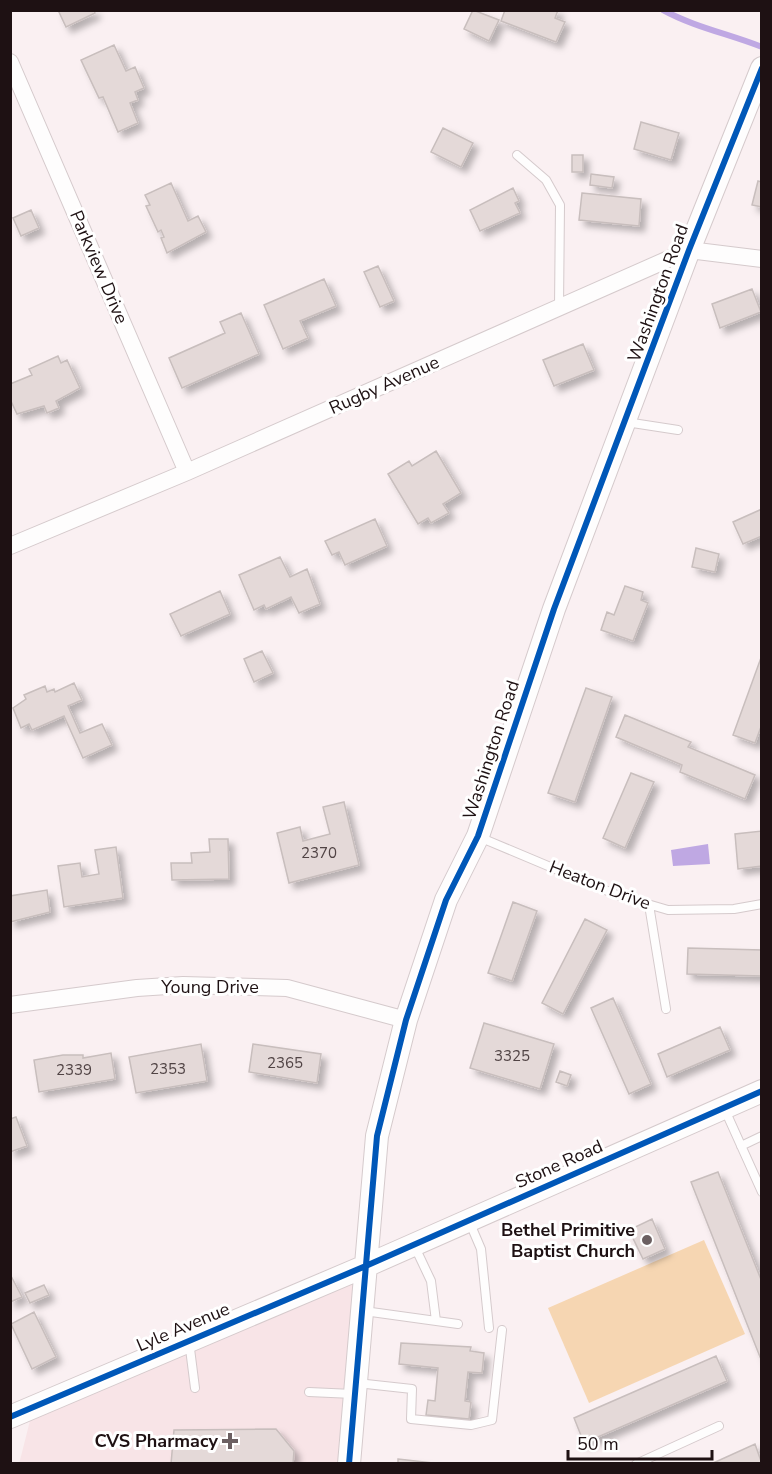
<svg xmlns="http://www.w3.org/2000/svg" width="772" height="1474" font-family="'Nunito Sans',sans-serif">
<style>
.built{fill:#f8e4e7}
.green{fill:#f6d6b2}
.water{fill:#bfa8e3}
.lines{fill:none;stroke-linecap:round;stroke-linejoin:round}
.stream{stroke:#bfa8e3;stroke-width:6}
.building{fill:#e4d9d8;stroke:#c8bebd;stroke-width:1.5;filter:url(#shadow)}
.lane-casing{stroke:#d5cacc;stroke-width:10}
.street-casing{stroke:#d5cacc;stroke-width:18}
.secondary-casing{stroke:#d5cacc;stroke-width:24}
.lane{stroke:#fefdfd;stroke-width:8}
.street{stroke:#fefdfd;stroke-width:16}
.secondary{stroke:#fefdfd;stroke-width:22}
.cycleway-casing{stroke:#fff;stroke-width:10}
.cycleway{stroke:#0057b8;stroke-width:6}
.poi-dot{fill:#6b5f61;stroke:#fff;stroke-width:2}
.labels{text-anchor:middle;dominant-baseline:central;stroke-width:6;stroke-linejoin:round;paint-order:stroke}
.number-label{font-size:15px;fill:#504344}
.street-label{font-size:18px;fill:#1e1113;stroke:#fff}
.poi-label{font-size:18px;font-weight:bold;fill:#1e1113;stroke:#fff;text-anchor:end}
</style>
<defs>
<filter id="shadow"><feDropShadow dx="5.5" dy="5.5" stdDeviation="3" flood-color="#0004"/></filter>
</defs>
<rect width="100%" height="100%" fill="#faf0f2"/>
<path class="built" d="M368,1265L348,1463L19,1464L35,1401Z"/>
<path class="green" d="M704,1240L745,1334L589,1403L548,1308Z"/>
<path class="water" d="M708,844L710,864L673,866L671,850Z"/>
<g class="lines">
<path class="stream" d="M663,10C694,27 729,34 762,47"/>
</g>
<path class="building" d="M58,10H94L95,13L66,27Z
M473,10L499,20L489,41L464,29Z
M505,10H558L555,18L565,22L556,42L501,21Z
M114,45L126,71L135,67L144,88L135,92L138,100L130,103L138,123L118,132L103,97L99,98L81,60Z
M641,122L679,133L671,160L634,149Z
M443,128L473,143L461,167L431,152Z
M572,155H583V172H572Z
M591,174L614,177L612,188L590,185Z
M758,181L762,182V207L752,205Z
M171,183L188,221L198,216L206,232L167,253L161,238L164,237L161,230L158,232L146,206L150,205L145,195Z
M513,188L519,201L515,203L520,213L480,231L470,210Z
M582,193L641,199L639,226L579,220Z
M31,210L39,228L21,236L13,218Z
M378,266L394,301L380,307L364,272Z
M324,279L336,306L300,321L308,338L283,349L264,305Z
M752,289L761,312L720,328L712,304Z
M241,313L259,354L182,388L169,358L225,333L220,322Z
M583,344L594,370L554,386L543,360Z
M58,356L61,363L67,360L80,388L56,401L59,408L47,413L44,406L17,414L10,399V384L32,375L29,369Z
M436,451L461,493L443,504L449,513L431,523L428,518L418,524L388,474L409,461L412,466Z
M762,509V536L743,544L733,522Z
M375,519L387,546L345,565L339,552L332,555L325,541Z
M696,548L719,554L715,572L692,567Z
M280,557L290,577L307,569L320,604L299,613L291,597L266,609L264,605L254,610L239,575Z
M625,586L643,592L641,600L648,603L633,641L601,630L607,612L614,615Z
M220,591L230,614L181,636L170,614Z
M262,651L273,673L254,682L244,659Z
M762,655V724L755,743L733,735Z
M74,683L82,700L68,706L80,733L102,724L112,745L83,758L64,716L32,730L29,724L21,728L13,708L26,699L24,695L45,686L47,692L54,689L55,692Z
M586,688L612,697L575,802L548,793Z
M625,715L691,742L688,747L755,775L745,799L680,772L682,765L616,737Z
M631,773L654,782L625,848L603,838Z
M344,802L359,865L289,883L277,833L300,827L303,841L330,834L323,807Z
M762,831V866L738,869L735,834Z
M209,839H228L229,879L172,880L171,863H192L191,853L210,852Z
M116,847L123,898L64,907L58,866L80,863L82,877L99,874L95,850Z
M47,890L50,912L10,922V896Z
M513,902L537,911L512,981L488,973Z
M585,919L607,930L563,1014L542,1003Z
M688,948L762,950V976L687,974Z
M613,998L651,1084L629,1094L591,1008Z
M484,1023L554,1044L540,1089L470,1068Z
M720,1027L730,1050L667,1077L658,1054Z
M201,1044L207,1081L136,1093L129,1057Z
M253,1044L321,1054L317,1083L249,1072Z
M111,1053L115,1079L39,1092L34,1060L63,1055H83V1058Z
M560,1071L571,1075L567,1086L556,1082Z
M16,1117L27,1146L10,1152V1119Z
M718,1172L762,1282V1362L691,1182Z
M652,1219L665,1249L643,1259L629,1230Z
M10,1274L22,1297L10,1302Z
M44,1285L49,1295L30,1303L25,1293Z
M34,1312L56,1357L32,1369L11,1324Z
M401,1343L471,1347L470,1351L484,1353L482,1373L468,1372L465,1401L471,1402L469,1419L426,1415L428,1400L435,1401L438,1368L399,1364Z
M716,1356L727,1381L584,1443L574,1418Z
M276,1429L294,1451L293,1464H171L174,1430Z
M755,1444L762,1464H711Z
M398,1459L442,1464H398Z"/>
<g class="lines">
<defs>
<path id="lane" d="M517,155L546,180L560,205L559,307
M626,422L678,430
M479,837L617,895L668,910L734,909L762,904
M649,905L666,1009
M725,1110L762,1192
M741,1146L762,1136
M469,1221L481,1249L489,1328
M414,1245L431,1281L436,1321
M364,1311L458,1324
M189,1341L195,1388
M357,1383L412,1389L411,1419L471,1425L492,1420L502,1330
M309,1392L353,1394
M636,1464L719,1426"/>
<path id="street" d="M10,62L187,472
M10,546L187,472L689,250L762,259
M10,1005L137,988L183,985L287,988L406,1020"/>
<path id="secondary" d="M10,1417L368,1265L762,1091
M349,1464L377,1136L406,1020L446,900L478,836L554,609L689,250L762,68"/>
</defs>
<use href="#lane" class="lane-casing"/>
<use href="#street" class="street-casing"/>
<use href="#secondary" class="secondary-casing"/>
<use href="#lane" class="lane"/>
<use href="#street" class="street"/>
<use href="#secondary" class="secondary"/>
<defs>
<path id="cycleway" d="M10,1417L368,1265L762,1091
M349,1464L377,1136L406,1020L446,900L478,836L554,609L689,250L762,68"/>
</defs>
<use href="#cycleway" class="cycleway-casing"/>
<use href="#cycleway" class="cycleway"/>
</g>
<g class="poi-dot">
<circle cx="647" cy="1240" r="6"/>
<path d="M227 1432h6v6h6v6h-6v6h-6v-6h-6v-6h6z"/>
</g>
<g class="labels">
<g class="number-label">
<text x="319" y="853">2370</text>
<text x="512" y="1056">3325</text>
<text x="285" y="1063">2365</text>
<text x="168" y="1069">2353</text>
<text x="74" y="1070">2339</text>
</g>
<g class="street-label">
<text transform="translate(99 267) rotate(67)">Parkview Drive</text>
<text transform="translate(658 293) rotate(-70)">Washington Road</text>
<text transform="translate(384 385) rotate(-24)">Rugby Avenue</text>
<text transform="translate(491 750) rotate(-72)">Washington Road</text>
<text transform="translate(600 885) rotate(21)">Heaton Drive</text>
<text x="210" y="987">Young Drive</text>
<text transform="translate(559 1164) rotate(-24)">Stone Road</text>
<text transform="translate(183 1327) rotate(-23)">Lyle Avenue</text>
</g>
<g class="poi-label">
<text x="635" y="1230">Bethel Primitive<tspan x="635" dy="21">Baptist Church</tspan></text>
<text x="218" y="1441">CVS Pharmacy</text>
</g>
</g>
<rect width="772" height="1474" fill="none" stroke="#1e1113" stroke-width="24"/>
<path d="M568 1450v9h144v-9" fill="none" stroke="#1e1113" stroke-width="3"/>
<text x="577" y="1450" font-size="18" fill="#1e1113" stroke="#ffffff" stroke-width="4.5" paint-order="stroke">50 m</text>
</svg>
